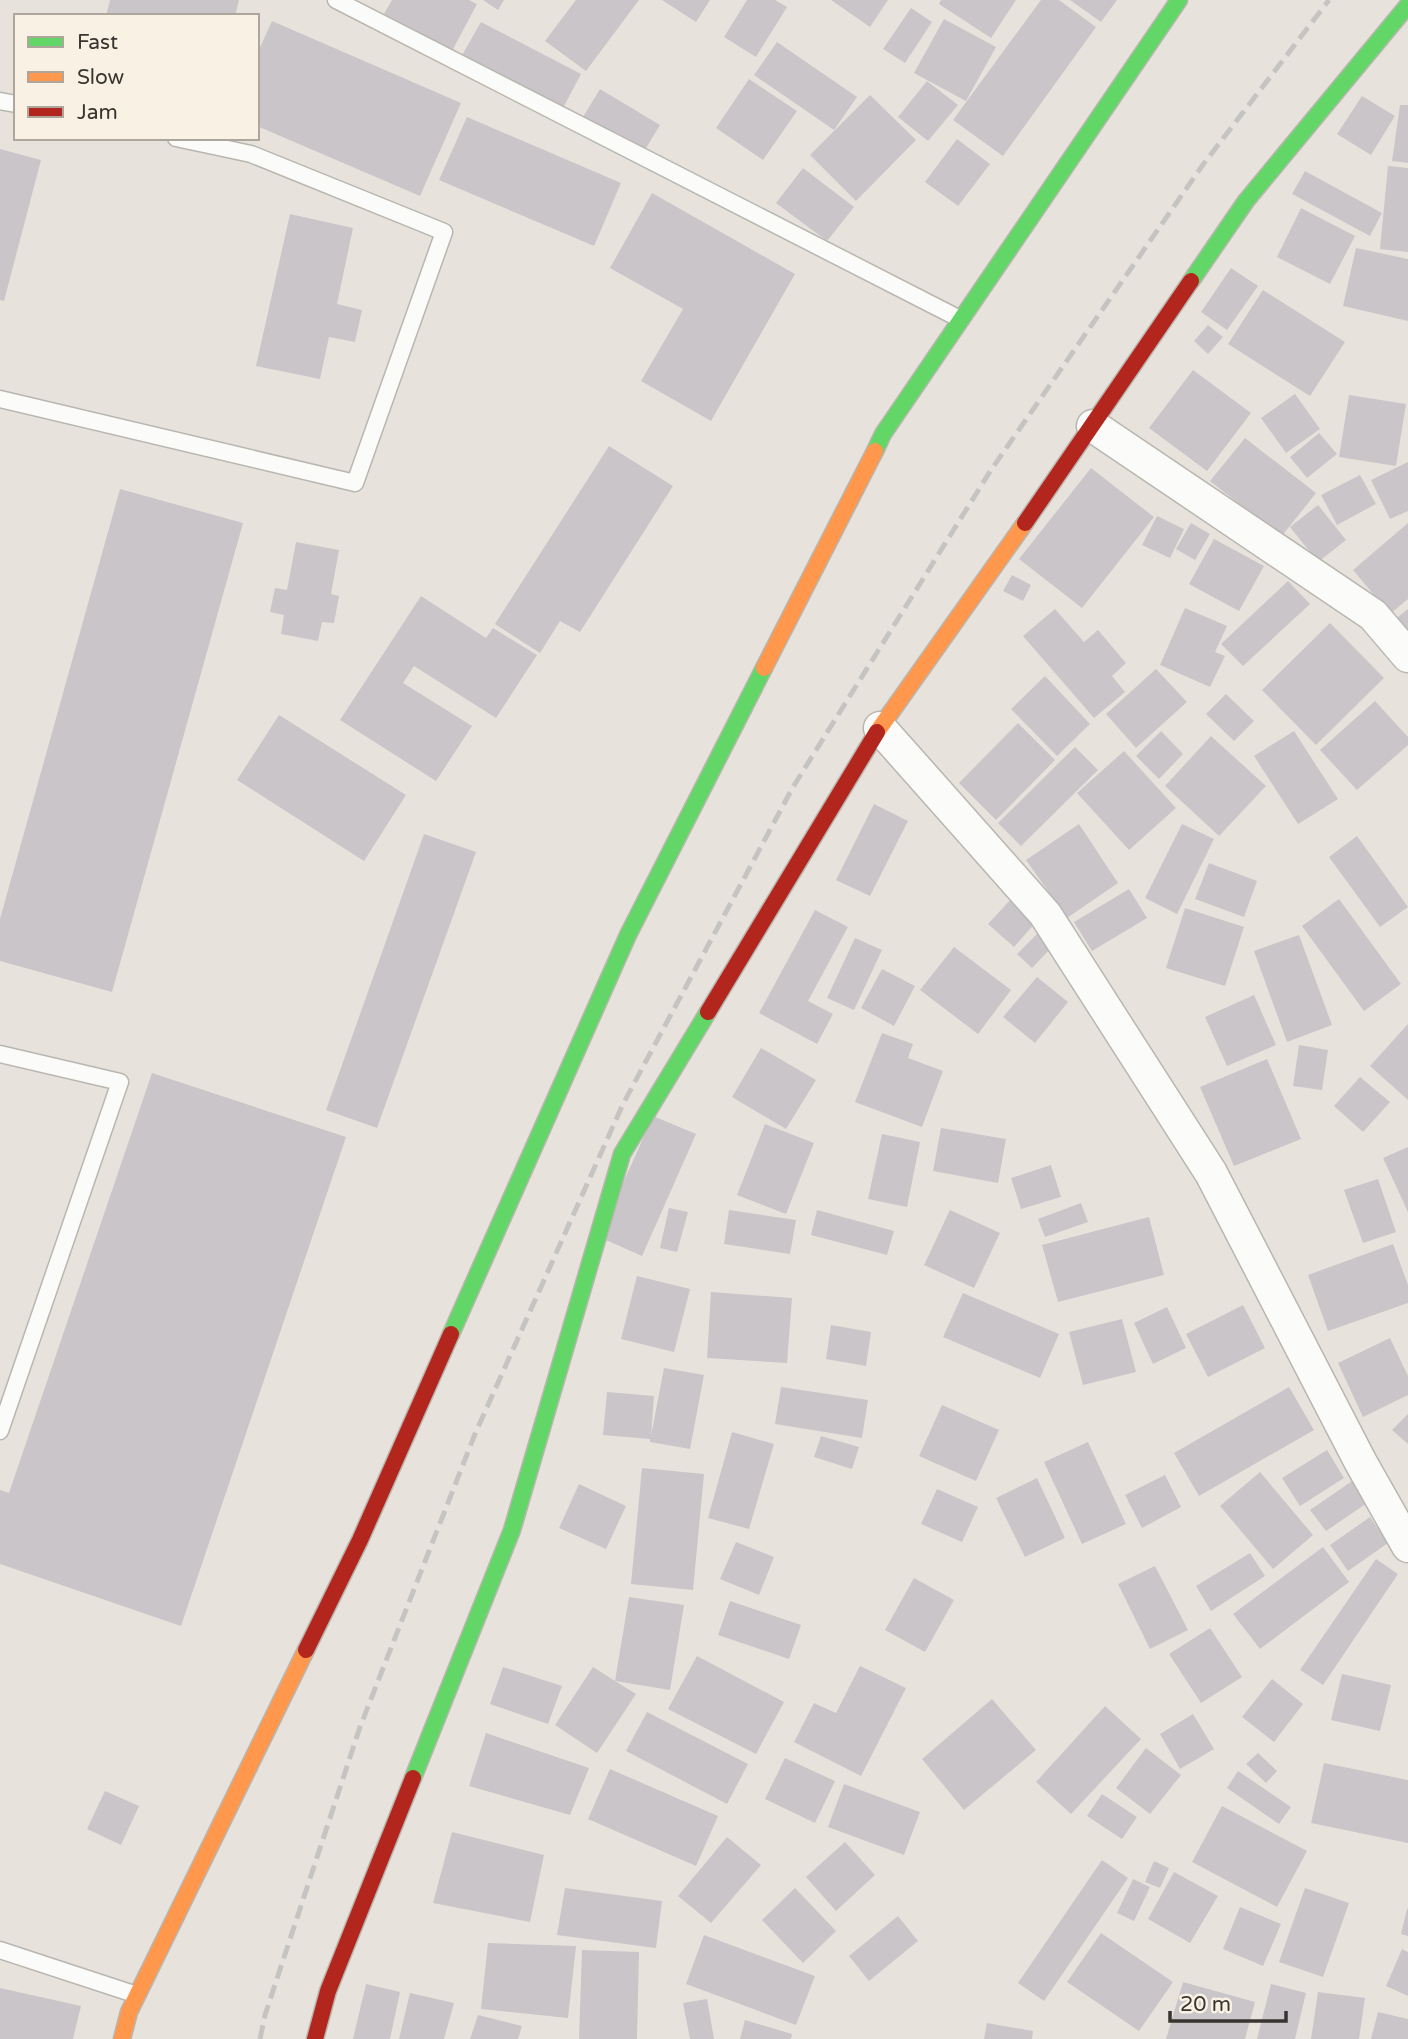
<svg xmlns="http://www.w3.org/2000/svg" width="1408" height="2039" font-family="'Varela Round',sans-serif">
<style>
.building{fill:#cac5c9}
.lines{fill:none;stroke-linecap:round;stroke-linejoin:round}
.lane-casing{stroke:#b9b6b0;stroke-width:19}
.street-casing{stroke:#b9b6b0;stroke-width:35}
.fast-casing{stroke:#b9b6b0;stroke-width:19}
.slow-casing{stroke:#b9b6b0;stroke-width:19}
.jam-casing{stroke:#b9b6b0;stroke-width:19}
.lane{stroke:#fbfbfa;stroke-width:16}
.street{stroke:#fbfbfa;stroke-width:32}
.fast{stroke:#63d668;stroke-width:16}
.slow{stroke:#ff974d;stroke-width:16}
.jam{stroke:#b3261e;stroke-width:16}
.rail{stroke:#c6c4c2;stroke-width:5;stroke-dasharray:14 7;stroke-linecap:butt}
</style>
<rect width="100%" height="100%" fill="#e7e3dc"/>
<path class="building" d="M110,0H239L235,16H106Z
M392,0H469L477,4L452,51L384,14Z
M483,0H504L498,10Z
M576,0H639L586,71L545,41Z
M662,0H710L696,22Z
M747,0H775L787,7L756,57L724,37Z
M831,0H888L870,27Z
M941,0H1016L991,38L939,4Z
M1041,0H1059L1096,27L1003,156L953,120Z
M1070,0H1117L1101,22Z
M911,8L932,22L905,63L883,49Z
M944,19L996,47L966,101L914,73Z
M272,21L461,103L420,196L257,126V54Z
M481,22L581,74L562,110L461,57Z
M777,42L857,97L834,130L754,75Z
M749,79L797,111L763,160L716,128Z
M927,81L958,105L928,141L898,117Z
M600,89L660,125L643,153L583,117Z
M870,95L916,140L856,201L810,155Z
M1362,96L1395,116L1371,155L1337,134Z
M1400,105H1408V163L1392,161Z
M467,117L621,183L594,246L439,180Z
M957,139L990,164L958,206L925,182Z
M0,149L41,160L4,301L0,300Z
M1388,166L1408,168V252L1380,249Z
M803,168L854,207L827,241L776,203Z
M1305,171L1382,213L1370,236L1292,194Z
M652,193L795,274L711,421L641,381L683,309L610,268Z
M1301,208L1355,236L1330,284L1277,257Z
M290,214L353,228L337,304L362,310L355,342L329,337L320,379L256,366Z
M1356,248L1408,259V321L1343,306Z
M1231,268L1258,286L1227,330L1201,312Z
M1263,290L1345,342L1310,396L1228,344Z
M1208,325L1223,337L1208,354L1194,341Z
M1193,370L1251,413L1207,471L1149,428Z
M1295,394L1320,429L1286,453L1261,418Z
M1349,395L1406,404L1396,466L1339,457Z
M1319,433L1337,454L1307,478L1290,457Z
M1245,438L1316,493L1281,537L1210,481Z
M609,446L673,486L580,632L560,621L540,653L495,624Z
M1408,462V511L1390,519L1371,480Z
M1091,468L1154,517L1082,608L1019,559Z
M1360,475L1376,504L1337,525L1321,495Z
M120,489L243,523L112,992L0,961V919Z
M1318,505L1346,540L1318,562L1290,527Z
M1157,516L1184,529L1170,558L1142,545Z
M1191,523L1210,534L1195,560L1176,549Z
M1408,523V599L1390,614L1353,570Z
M1214,539L1264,566L1239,611L1189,584Z
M296,542L339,550L331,594L339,596L334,623L322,622L318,641L281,634L284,615L270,612L275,588L287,590Z
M1012,575L1031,585L1023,601L1003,591Z
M1288,581L1310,604L1243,666L1221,644Z
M421,596L486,638L493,628L537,655L496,718L414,666L403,683L472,726L436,781L340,720Z
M1185,608L1227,626L1215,652L1225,656L1210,687L1160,665Z
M1055,609L1084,642L1098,630L1126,663L1112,676L1125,692L1094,718L1023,636Z
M1408,609V639L1393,621Z
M1330,623L1384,678L1316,745L1262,690Z
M1156,669L1187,702L1136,748L1106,714Z
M1045,676L1090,724L1057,756L1011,709Z
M1226,694L1254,721L1234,741L1206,714Z
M1375,701L1408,737V745L1357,790L1320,750Z
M279,715L406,795L364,861L237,780Z
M1018,723L1055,760L996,820L959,783Z
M1161,731L1183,754L1159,779L1136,756Z
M1294,731L1338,799L1298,824L1254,756Z
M1211,736L1266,786L1219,836L1165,786Z
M1075,747L1098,770L1021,846L998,823Z
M1124,751L1176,808L1129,850L1077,793Z
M874,804L908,821L870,896L836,880Z
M1079,824L1118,883L1067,918L1026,860Z
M1182,824L1214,839L1177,914L1145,898Z
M424,834L476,852L377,1128L326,1110Z
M1357,836L1408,907L1380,927L1329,857Z
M1209,863L1257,881L1244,917L1195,899Z
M1129,889L1147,918L1092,951L1074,922Z
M1012,898L1037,921L1014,947L988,924Z
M1339,899L1401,984L1364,1011L1302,926Z
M1185,908L1244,927L1225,986L1166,968Z
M815,910L848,927L808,1001L833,1014L817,1044L759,1013Z
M1041,930L1055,944L1032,968L1017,954Z
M1299,935L1332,1025L1287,1042L1254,951Z
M855,938L882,950L854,1010L827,998Z
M954,947L1011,990L978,1034L920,990Z
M882,969L915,986L894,1026L861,1008Z
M1037,977L1068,1002L1035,1043L1003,1017Z
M1254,995L1276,1045L1227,1066L1205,1017Z
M1408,1024V1100L1370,1066Z
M882,1033L913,1044L908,1058L943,1071L922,1127L855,1102Z
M1299,1045L1328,1050L1322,1090L1293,1086Z
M761,1048L816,1080L786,1129L732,1097Z
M1267,1059L1301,1139L1234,1166L1200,1087Z
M152,1073L346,1137L181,1626L0,1564V1490L9,1493Z
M1360,1077L1390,1102L1363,1132L1334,1106Z
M653,1116L696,1134L642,1256L599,1237Z
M765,1124L814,1143L786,1214L737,1195Z
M941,1128L1006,1139L998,1183L933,1171Z
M882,1134L920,1142L907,1207L868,1199Z
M1408,1147V1212L1383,1158Z
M1051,1165L1061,1197L1021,1209L1011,1178Z
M1378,1179L1396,1232L1363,1243L1344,1190Z
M1081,1203L1088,1222L1045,1237L1038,1219Z
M669,1208L688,1212L677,1252L660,1248Z
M729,1210L796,1220L790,1254L724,1244Z
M817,1210L894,1231L887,1255L811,1235Z
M950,1210L1000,1233L974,1288L924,1265Z
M1149,1217L1164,1275L1058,1302L1042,1245Z
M1393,1244L1408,1285V1303L1328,1331L1308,1275Z
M637,1276L690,1289L674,1352L621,1339Z
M711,1292L792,1298L787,1363L707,1358Z
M963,1293L1059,1334L1040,1378L943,1337Z
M1243,1305L1265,1348L1208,1377L1186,1334Z
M1167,1307L1186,1348L1153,1364L1134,1323Z
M1122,1319L1136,1372L1083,1385L1069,1332Z
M831,1325L871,1332L866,1366L826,1359Z
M1390,1338L1408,1376V1395L1363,1417L1338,1363Z
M664,1368L704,1375L690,1449L650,1442V1439L603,1435L607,1392L654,1396L651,1436Z
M781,1387L868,1400L862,1438L775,1424Z
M1289,1387L1314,1430L1199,1496L1174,1453Z
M942,1405L999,1430L976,1481L919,1456Z
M1408,1414V1444L1392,1430Z
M732,1432L774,1444L749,1529L708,1518Z
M821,1436L859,1447L852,1469L814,1457Z
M1088,1442L1126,1524L1082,1544L1044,1462Z
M1327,1450L1344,1478L1300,1506L1282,1478Z
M642,1468L704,1474L693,1590L631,1584Z
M1260,1472L1313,1535L1273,1569L1220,1506Z
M1165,1475L1181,1507L1142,1528L1125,1495Z
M1037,1478L1065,1538L1025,1557L996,1498Z
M1355,1479L1370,1501L1326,1531L1310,1510Z
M579,1484L626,1506L606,1549L559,1528Z
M937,1489L978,1507L962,1542L921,1524Z
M1370,1517L1388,1543L1348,1571L1330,1545Z
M736,1542L774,1557L759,1595L720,1579Z
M1323,1547L1349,1582L1260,1649L1233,1614Z
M1250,1553L1265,1576L1211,1611L1196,1586Z
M1376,1559L1398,1574L1323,1685L1300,1670Z
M1155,1566L1188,1630L1150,1649L1118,1584Z
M914,1578L954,1600L925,1652L885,1630Z
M629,1597L684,1605L670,1690L615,1681L636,1694L597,1753L555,1725L593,1667L615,1681Z
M730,1601L801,1625L789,1659L718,1635Z
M1210,1628L1242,1677L1201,1703L1169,1654Z
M697,1656L784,1702L756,1754L668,1709Z
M860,1666L906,1688L861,1776L794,1742L814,1703L836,1713Z
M503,1667L562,1686L548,1724L490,1704Z
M1342,1674L1391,1685L1380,1731L1331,1720Z
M1272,1679L1303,1704L1274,1742L1242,1717Z
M992,1699L1036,1750L964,1810L922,1759Z
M1105,1706L1141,1739L1071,1814L1036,1782Z
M647,1712L748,1764L727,1804L626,1751Z
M1193,1714L1214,1749L1180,1769L1160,1734Z
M486,1733L589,1768L570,1815L469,1786Z
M1146,1748L1181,1775L1150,1814L1116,1788Z
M1258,1753L1277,1771L1266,1783L1246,1764Z
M785,1758L835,1781L815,1823L765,1799Z
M1324,1763L1408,1780V1843L1311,1823Z
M610,1769L718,1816L696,1866L588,1819Z
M1238,1771L1291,1807L1279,1824L1227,1788Z
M844,1784L920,1812L904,1855L828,1827Z
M105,1791L139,1806L121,1845L87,1829Z
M1102,1794L1137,1817L1122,1839L1087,1816Z
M1222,1806L1307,1851L1277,1907L1192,1862Z
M452,1832L544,1855L530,1922L433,1903Z
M727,1837L761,1865L711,1923L678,1896Z
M845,1842L875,1875L836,1911L806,1877Z
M1102,1860L1128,1878L1044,2001L1018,1983Z
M1154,1861L1169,1868L1160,1888L1145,1882Z
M1174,1872L1218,1896L1190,1943L1148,1919Z
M1133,1879L1150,1887L1134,1921L1117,1913Z
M565,1888L662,1901L656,1948L557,1935Z
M795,1888L836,1931L803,1963L762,1920Z
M1305,1888L1349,1903L1323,1977L1279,1962Z
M1240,1907L1281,1924L1263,1966L1223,1949Z
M1407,1909H1408V1936L1401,1934Z
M898,1916L918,1941L869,1981L849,1956Z
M1101,1933L1173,1982L1139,2031L1067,1982Z
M704,1935L815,1976L796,2025L686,1984Z
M488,1943L576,1946L568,2018L481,2009Z
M1402,1949L1408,1952V1996L1386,1986Z
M582,1950L639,1952L637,2039H579Z
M1183,1982L1255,2002L1245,2039H1166Z
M366,1984L400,1992L390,2039H353Z
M1271,1984L1306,1993L1295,2039H1257Z
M0,1988L81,2006L73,2039H0Z
M1318,1992L1365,1998L1359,2039H1311Z
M410,1993L454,2003L444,2039H399Z
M707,1999L714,2039H690L683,2003Z
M1378,2012L1408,2019V2039H1371Z
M478,2015L522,2026L518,2039H470Z
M745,2020L792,2034L791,2039H740Z
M987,2023L1033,2031L1032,2039H984Z"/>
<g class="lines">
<defs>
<path id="lane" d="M336,0L960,319
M0,101L16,104
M0,399L355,483L444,232L251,154L176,138
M0,1054L120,1082L0,1431
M0,1950L137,1995"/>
<path id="street" d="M1093,426L1373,615L1408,656
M880,728L1045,914L1211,1173L1360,1461L1408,1546"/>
<path id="fast" d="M1191,281L1246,201L1408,5
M875,451L883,434L1179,0
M451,1334L628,935L764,668
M413,1778L512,1530L622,1154L708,1012"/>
<path id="slow" d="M764,668L875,451
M877,732L1025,523
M122,2039L129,2012L306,1650"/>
<path id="jam" d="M1025,523L1191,281
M708,1012L877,732
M306,1650L360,1540L451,1334
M315,2039L328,1991L413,1778"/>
</defs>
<use href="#lane" class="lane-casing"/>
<use href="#street" class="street-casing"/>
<use href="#fast" class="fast-casing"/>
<use href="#slow" class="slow-casing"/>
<use href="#jam" class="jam-casing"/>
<use href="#lane" class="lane"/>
<use href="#street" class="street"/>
<use href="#fast" class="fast"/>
<use href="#slow" class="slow"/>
<use href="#jam" class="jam"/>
<path class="rail" d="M260,2039L265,2015L360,1727L475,1434L623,1104L793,787L991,470L1202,166L1329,0"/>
</g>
<rect x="14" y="14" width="245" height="126" fill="#f9f1e4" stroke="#aca69c" stroke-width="2"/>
<rect x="28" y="37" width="35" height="10" fill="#63d668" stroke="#aca69c" stroke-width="2"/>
<text x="77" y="49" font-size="21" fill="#383530">Fast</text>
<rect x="28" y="72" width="35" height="10" fill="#ff974d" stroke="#aca69c" stroke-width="2"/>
<text x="77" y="84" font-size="21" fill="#383530">Slow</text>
<rect x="28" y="107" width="35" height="10" fill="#b3261e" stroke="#aca69c" stroke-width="2"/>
<text x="77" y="119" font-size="21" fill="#383530">Jam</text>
<path d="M1170 2011v10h116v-10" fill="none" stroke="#383530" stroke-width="3.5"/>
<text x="1180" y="2011" font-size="21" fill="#383530" stroke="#f9f1e4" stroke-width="5" paint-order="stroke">20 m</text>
</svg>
